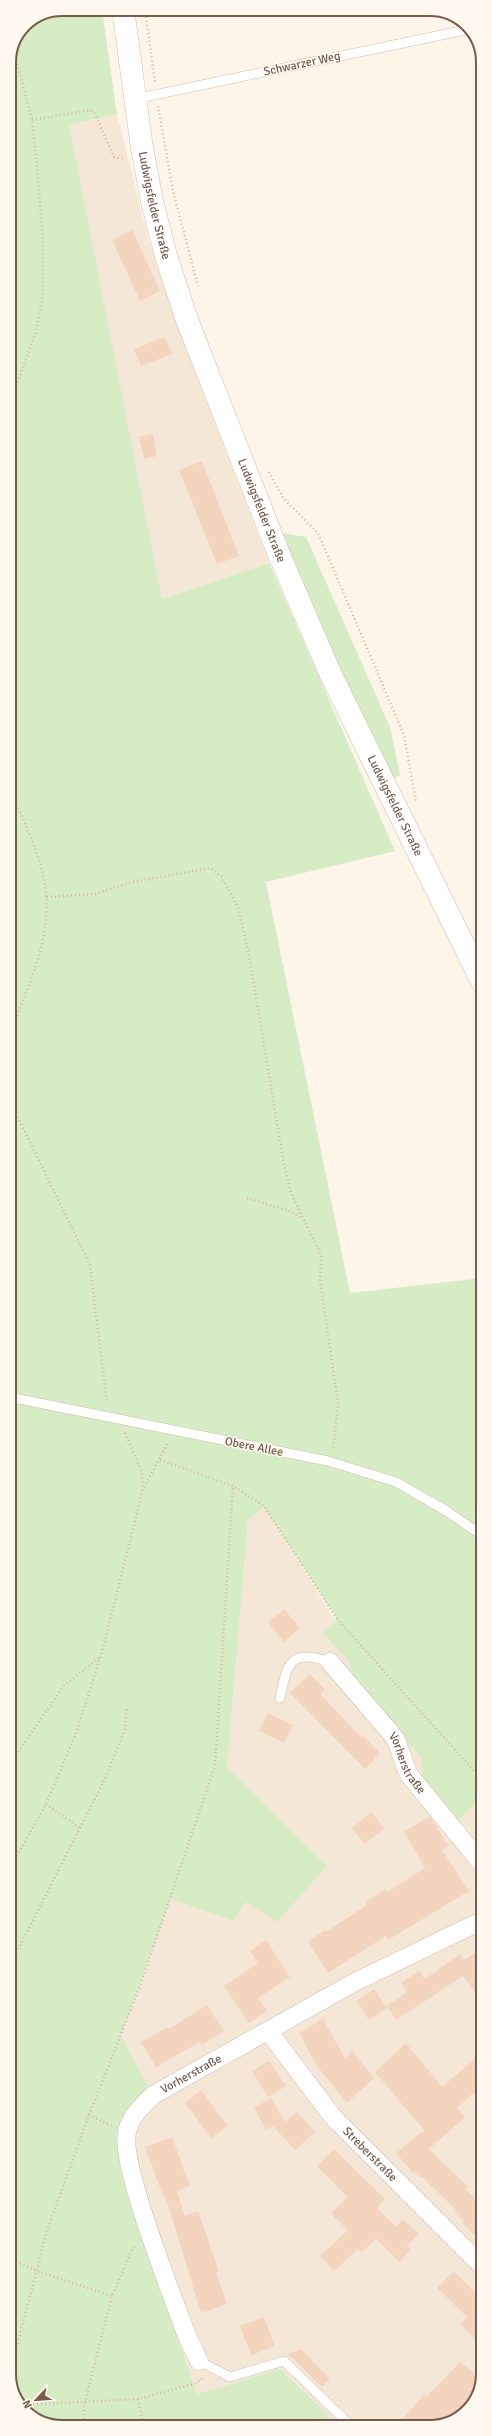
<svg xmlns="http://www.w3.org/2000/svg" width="492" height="2436" font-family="Signika,sans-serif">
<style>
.residential{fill:#f5e7d6}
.green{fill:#d5ecc5}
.building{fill:#f3d4bf}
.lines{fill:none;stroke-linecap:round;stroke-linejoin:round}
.service-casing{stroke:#cfbdad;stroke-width:10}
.minor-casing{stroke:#cfbdad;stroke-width:19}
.tertiary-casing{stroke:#cfbdad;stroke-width:23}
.path{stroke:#d9b7a1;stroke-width:2.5;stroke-dasharray:1 3;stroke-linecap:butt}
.service{stroke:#fff;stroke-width:9}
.minor{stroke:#fff;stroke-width:18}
.tertiary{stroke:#fff;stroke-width:22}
.labels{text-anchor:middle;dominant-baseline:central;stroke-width:3;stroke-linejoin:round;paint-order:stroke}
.street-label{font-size:12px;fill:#785b4b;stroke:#fff9ef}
.rim{fill:none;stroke:#785b4b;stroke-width:2}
</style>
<rect width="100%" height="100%" fill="#fdf5e8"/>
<path class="residential" d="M117,114L149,241L203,393L269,563L162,599L68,125Z
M264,1506L337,1624L483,1788V2374L470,2409L437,2427H341L280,2369L197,2394L121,2172L117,2137L122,2120L150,2090L121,2036L171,1899L233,1921L246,1902L327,1866L227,1767L248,1520Z"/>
<path class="green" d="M62,9H102L117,114L69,125L162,599L269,563L395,851L266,882L350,1293L483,1278V1796L458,1821L422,1780V1759L351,1677L350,1663L323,1633L337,1619L264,1507L248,1520L227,1767L327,1866L277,1922L246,1902L233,1921L171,1899L121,2036L150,2090C116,2126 115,2123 121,2172L197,2394L280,2369L341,2427H55L25,2412L9,2381V62L25,24Z
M276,532L306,537L390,727L400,775L392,780Z"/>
<path class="building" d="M132,230L160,291L140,301L112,240Z
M165,337L172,354L141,366L134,349Z
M153,434L157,456L144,459L139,437Z
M202,461L239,556L217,564L179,470Z
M284,1609L300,1628L284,1642L268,1622Z
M310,1674L325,1689L320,1694L361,1737L362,1735L380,1753L365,1769L290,1693Z
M268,1713L293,1725L284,1743L259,1731Z
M372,1812L384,1829L364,1844L352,1828Z
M430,1816L448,1846L442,1850L469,1891L388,1940L386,1936L328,1973L308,1941L325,1930L326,1932L367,1905L365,1902L386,1889L387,1892L425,1868L404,1832Z
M266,1940L290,1977L258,1998L267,2011L249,2023L224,1986L258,1963L250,1951Z
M483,1947V1986L475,1992L463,1976L396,2020L387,2006L407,1992L401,1983L419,1971L425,1979L460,1954L464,1960Z
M374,1989L387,2008L369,2020L356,2001Z
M207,2005L224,2031L202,2045L200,2042L156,2067L141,2042L168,2027L169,2029Z
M323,2019L345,2058L352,2051L374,2078L347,2103L317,2066L299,2033Z
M406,2043L442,2087L483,2052V2099L473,2093L457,2108L465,2117L429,2149L468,2187L466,2190L483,2206V2243L462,2223L464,2221L454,2212L456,2210L422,2177L420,2178L414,2171L413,2173L396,2153L424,2130L375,2072Z
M269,2061L286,2086L268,2097L252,2071Z
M201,2090L228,2126L211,2138L185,2103Z
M271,2098L285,2122L297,2112L315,2132L295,2150L273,2126L266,2130L254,2108Z
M172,2137L190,2186L177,2191L185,2216L198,2211L219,2271L216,2272L227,2304L201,2313L165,2195L163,2196L145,2147Z
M334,2149L385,2199L377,2208L396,2227L403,2219L419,2234L407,2246L411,2250L399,2262L376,2239L362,2252L358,2249L334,2271L320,2256L348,2230L331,2214L347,2197L317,2166Z
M454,2271L483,2300V2330L475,2339L460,2324L467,2317L437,2288Z
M264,2317L275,2346L251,2355L240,2326Z
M301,2349L330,2379L322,2387L288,2354Z
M460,2362L481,2379L470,2409L437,2427H395L424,2395L426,2397Z"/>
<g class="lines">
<defs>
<path id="service" d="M135,99L470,29
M9,1397L328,1461L396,1482L445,1510L483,1536
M280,1698C287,1664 289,1648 330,1662
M199,2361L230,2377L284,2361L348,2423"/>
<g id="minor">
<path id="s1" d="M330,1662L395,1738C401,1750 403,1764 410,1776L483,1865"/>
<path id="s2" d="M269,2032L333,2117L483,2267"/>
<path id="s3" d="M199,2361L187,2336C174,2300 119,2162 127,2132C130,2117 142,2106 153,2095L355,1982L483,1920"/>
</g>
<g id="tertiary">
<path id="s4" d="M123,9L142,148L152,201L166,256L187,320L278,552L331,675L483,984"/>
</g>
</defs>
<use href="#service" class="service-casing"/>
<use href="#minor" class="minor-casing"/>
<use href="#tertiary" class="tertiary-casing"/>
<path class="path" d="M145,9L155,83
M158,106L173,191L198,286
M32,120L90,110L95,114L114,157L125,159
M9,405L36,332L43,295V239L37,166L32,120L14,50
M269,472L283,498L318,533L404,735L416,802
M9,786C37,853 61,890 36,965C28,990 16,1014 9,1040
M47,897L95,894L132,882L210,868L222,877L239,910L249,956L284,1165L291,1193L321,1255L320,1279L338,1404L333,1450
M9,1099L90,1265L107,1403
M247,1198L292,1212L301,1218
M125,1433L142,1472L143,1488
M160,1460L233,1486L264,1506L337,1619L483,1781
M9,1765L64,1686L101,1656
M46,1804L80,1828
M9,1870L46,1804L75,1736L101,1656L143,1489L167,1445V1441
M9,1967L103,1783L125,1730L127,1706
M89,2115L112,2126
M9,2258L37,2271L112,2296
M10,2383L15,2354L47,2231L89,2115L140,1986L215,1766L233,1486
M138,2399L144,2427
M21,2405L138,2399L197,2383L203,2378
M83,2427L84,2406L112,2296L133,2248L137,2245"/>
<use href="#service" class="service"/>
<use href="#minor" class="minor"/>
<use href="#tertiary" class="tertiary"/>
</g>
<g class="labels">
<g class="street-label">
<text transform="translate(302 64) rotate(-12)">Schwarzer Weg</text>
<text stroke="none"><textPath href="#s4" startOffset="199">Ludwigsfelder Straße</textPath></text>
<text stroke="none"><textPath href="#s4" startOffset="523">Ludwigsfelder Straße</textPath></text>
<text stroke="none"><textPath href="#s4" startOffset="847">Ludwigsfelder Straße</textPath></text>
<text transform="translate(254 1447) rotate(11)">Obere Allee</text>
<text stroke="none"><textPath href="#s1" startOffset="128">Vorherstraße</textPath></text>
<text stroke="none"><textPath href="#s3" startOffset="331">Vorherstraße</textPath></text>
<text stroke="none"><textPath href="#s2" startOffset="159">Streberstraße</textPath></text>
</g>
</g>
<path d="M0 0H492V2436H0ZM62 16H430A46 46 0 0 1 476 62V2374A46 46 0 0 1 430 2420H62A46 46 0 0 1 16 2374V62A46 46 0 0 1 62 16Z" fill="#fff9ef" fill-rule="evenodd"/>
<path class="rim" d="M62 16H430A46 46 0 0 1 476 62V2374A46 46 0 0 1 430 2420H62A46 46 0 0 1 16 2374V62A46 46 0 0 1 62 16Z"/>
<g transform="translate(36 2400) rotate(244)" stroke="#fff9ef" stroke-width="3" paint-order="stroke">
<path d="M0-3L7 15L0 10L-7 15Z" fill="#785b4b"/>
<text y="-6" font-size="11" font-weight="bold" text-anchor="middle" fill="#785b4b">N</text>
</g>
</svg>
